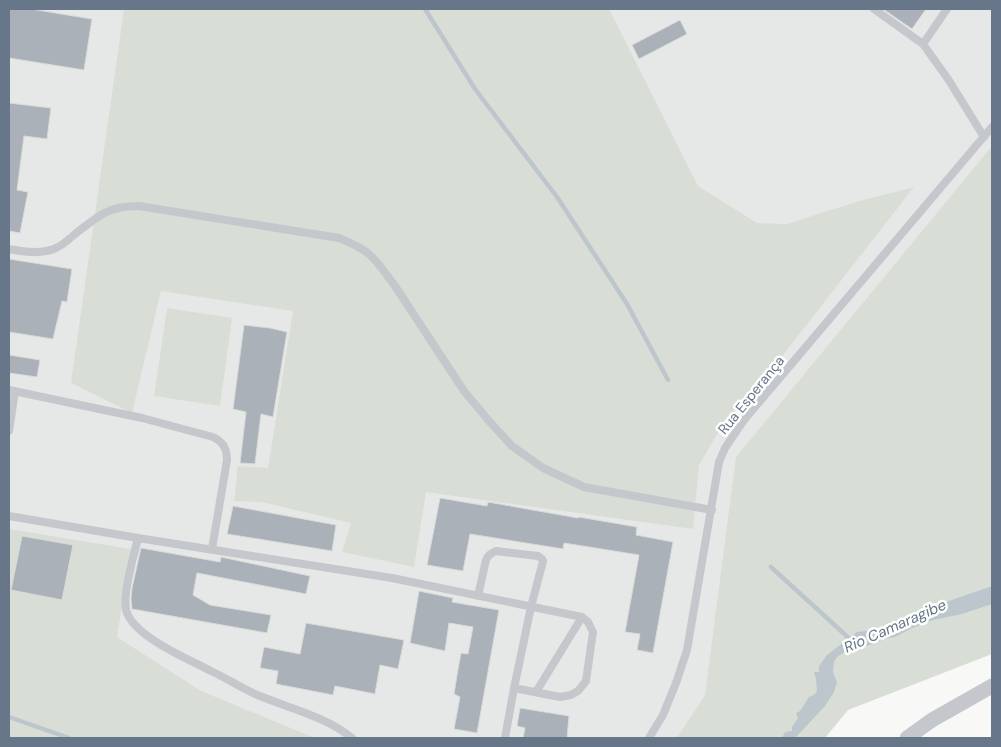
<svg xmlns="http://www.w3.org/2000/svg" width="1001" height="747" font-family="'DM Sans',sans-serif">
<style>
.built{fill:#e6e8e7}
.green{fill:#d8ded5}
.water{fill:#bcc6cc}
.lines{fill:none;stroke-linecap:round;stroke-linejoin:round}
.stream{stroke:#bcc6cc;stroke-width:4.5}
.building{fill:#aab1b9;stroke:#dadad8}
.lane{stroke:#c4c7cc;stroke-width:8}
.street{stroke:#c4c7cc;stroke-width:15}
.labels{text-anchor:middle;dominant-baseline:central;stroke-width:5;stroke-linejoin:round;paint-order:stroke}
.street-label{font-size:14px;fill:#677688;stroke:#fff}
.water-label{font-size:15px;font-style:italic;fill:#637783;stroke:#fff}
</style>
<rect width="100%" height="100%" fill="#f8f9f6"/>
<path class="built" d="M9,9H992V582L760,738H9Z"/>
<path class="green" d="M124,9H609L698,186L757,223L787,224L856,202L914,187L769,373L722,426L699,465L693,529L426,492L414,567L342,552L351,523L262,502L234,501L238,466L268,468L293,311L161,291L132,413L71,383Z
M992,146V654L848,710L825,738H677L705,695L736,457Z
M167,308L232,318L220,406L154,396Z
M9,529L131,549L117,637L201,691L315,738H9Z"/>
<path class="water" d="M992,586V604L962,614L933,620L910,629L895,637L884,639L873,644L845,652L838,656L834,661L833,672L837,682L834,692L825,706L795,738H782L785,732L792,731V727L798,718L796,713L800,711L809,697L814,695L817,691L816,679L814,672H819V666L827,655L857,632L876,630L917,612Z"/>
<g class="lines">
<path class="stream" d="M425,9L475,89L557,197L627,304L668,380
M771,567L852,641
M9,717L69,738"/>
</g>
<path class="building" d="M9,9H31L92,19L84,70L9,58Z
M883,9H926L912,29Z
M680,20L687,34L639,59L632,45Z
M9,103L51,108L47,139L24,136L17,190L28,192L20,233L9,231Z
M9,259L72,269L67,302L62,301L53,339L9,332Z
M244,325L270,328L287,332L273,417L261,414L255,464L240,463L246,412L233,409Z
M9,355L40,360L37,377L9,373Z
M440,498L487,506L488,502L578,518L579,517L637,527L636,535L673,542L653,653L637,650L640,634L625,632L639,555L564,543L563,549L470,534L463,571L427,565Z
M233,506L336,525L332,551L227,534Z
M22,536L73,545L62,600L11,590Z
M141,548L220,562L221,557L310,576L306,594L197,573L193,595L210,605L271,615L267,633L132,609L131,598L132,588Z
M419,591L453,598L452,602L499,610L477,733L454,729L460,697L454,694L457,675L461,653L468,654L473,627L449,623L445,651L410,643Z
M306,623L404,640L398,669L380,665L375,694L335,686L333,695L276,684L278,671L260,668L264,647L300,654Z
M520,708L569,716L567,738H523L525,728L517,726Z"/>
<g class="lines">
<path class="lane" d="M874,9L923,44
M947,9L923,44L948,79L984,137
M9,249C24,252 44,255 58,247C64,244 69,239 74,235C98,216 107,206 139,206L339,238C349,242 361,247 370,255C380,264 387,276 395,286L464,391L489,421L512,446L543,468L584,487L712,510
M9,390L142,418L213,437C223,442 227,448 227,460L212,549
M9,431L15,391
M9,516L138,538L392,578L582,617L588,622L593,632L586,681L578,691L571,695L560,697L514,688L505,738
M138,538C134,555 121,598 127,613C137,638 188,659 211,671C226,678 240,687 255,694C288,708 325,716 352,738
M478,596L486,560C488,555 491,553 496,551L538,556L542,559L543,561L531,607L514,688
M536,692L582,617
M649,738L663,715L676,683L687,650L719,462L725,448L744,420L992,127"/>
<path class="street" d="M907,738L932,720L992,686"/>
</g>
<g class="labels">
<g class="street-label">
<text transform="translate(751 395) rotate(-51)">Rua Esperança</text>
</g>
<g class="water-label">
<text transform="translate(895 626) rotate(-24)">Rio Camaragibe</text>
</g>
</g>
<rect width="1001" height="747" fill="none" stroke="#677688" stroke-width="20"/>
</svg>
